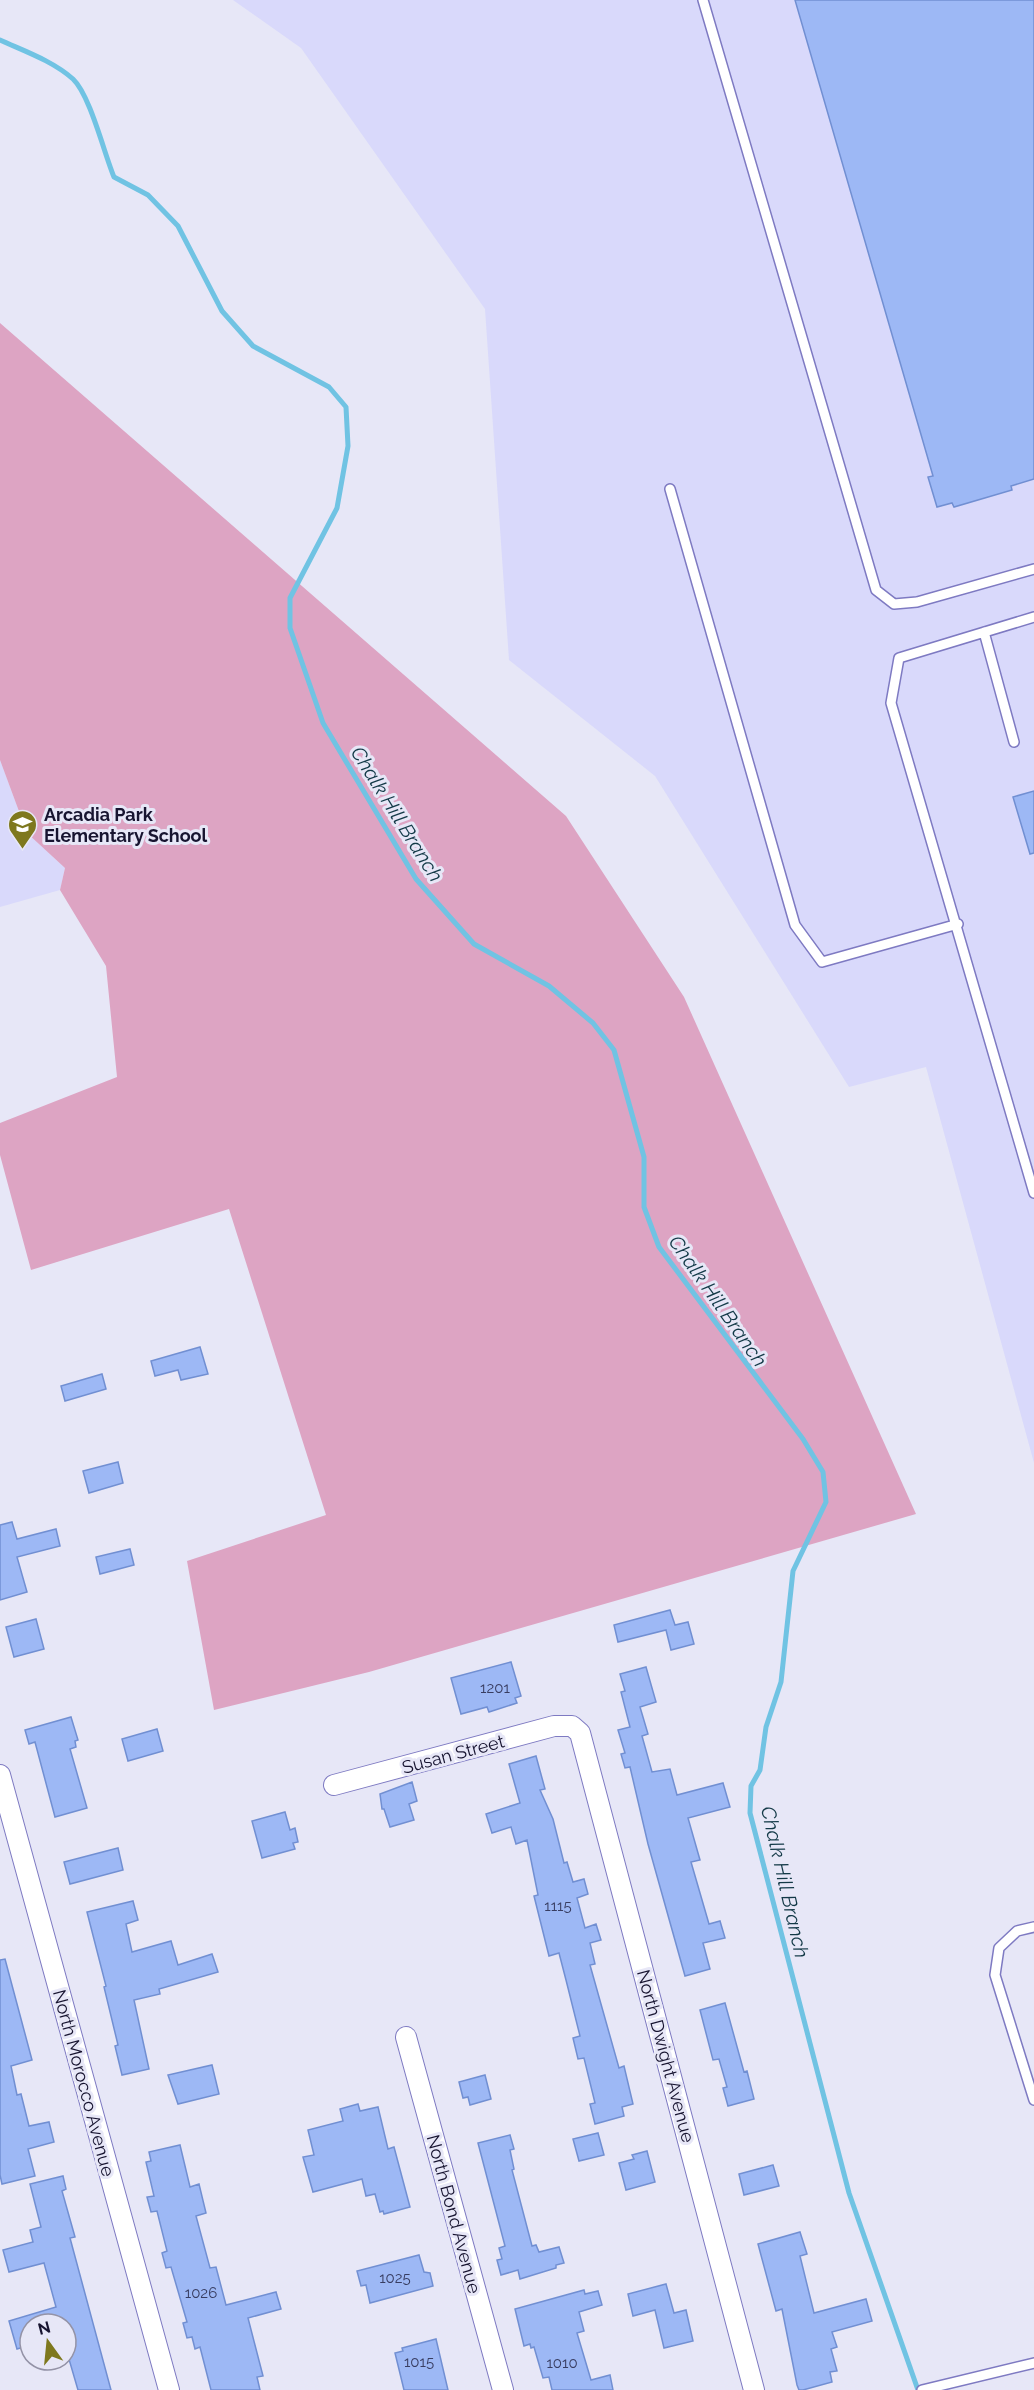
<svg xmlns="http://www.w3.org/2000/svg" width="1034" height="2390" font-family="Raleway,sans-serif">
<style>
.built{fill:#d9d9fb}
.green{fill:#dda4c3}
.lines{fill:none;stroke-linecap:round;stroke-linejoin:round}
.stream{stroke:#70c3e3;stroke-width:5}
.building{fill:#9db8f5;stroke:#718fd2;stroke-width:1.5}
.service-casing{stroke:#7e7ac2;stroke-width:12}
.minor-casing{stroke:#7e7ac2;stroke-width:22}
.service{stroke:#fff;stroke-width:9}
.minor{stroke:#fff;stroke-width:20}
.labels{text-anchor:middle;dominant-baseline:central;stroke-width:6;stroke-linejoin:round;paint-order:stroke}
.number-label{font-size:15px;fill:#383d61}
.poi-label{font-size:18px;font-weight:bold;fill:#171430;stroke:#e7e7f7;text-anchor:start}
.street-label{font-size:18px;fill:#171430;stroke:#e7e7f7}
.water-label{font-size:20px;font-style:italic;fill:#133947;stroke:#e7e7f7}
</style>
<rect width="100%" height="100%" fill="#e7e7f7"/>
<path class="built" d="M233,0H1034V1463L926,1067L849,1087L655,776L509,660L485,309L301,48Z
M0,760L27,833L65,868L60,890L0,907Z"/>
<path class="green" d="M0,323L566,816L684,997L916,1514L369,1672L214,1710L187,1561L326,1515L229,1209L31,1270L0,1155V1123L117,1077L106,966L60,890L65,868L27,833L0,760Z"/>
<g class="lines">
<path class="stream" d="M0,40C24,51 53,61 73,79C90,95 104,153 114,177L148,195L178,226L222,311L253,346L329,387L346,407L348,446L337,508L290,598V628L323,723L416,879L474,944L549,986L593,1023L614,1050L644,1157V1207L659,1247L803,1439L823,1472L826,1502L793,1571L781,1682L766,1727L760,1770L751,1786L750,1813L849,2193L918,2390"/>
</g>
<path class="building" d="M795,0H1034V479L1011,486L1012,490L954,507L952,503L937,507L928,477L933,476Z
M1034,791V853L1030,854L1013,797Z
M200,1347L208,1374L181,1380L178,1370L155,1376L151,1361Z
M102,1374L106,1389L65,1401L61,1386Z
M118,1462L123,1483L89,1493L83,1471Z
M12,1522L17,1539L56,1529L60,1546L17,1557L27,1592L0,1600V1525Z
M130,1549L134,1565L100,1574L96,1557Z
M670,1610L675,1625L688,1622L694,1644L671,1650L666,1630L618,1642L614,1625Z
M36,1619L44,1649L14,1657L6,1627Z
M511,1662L521,1696L515,1698L517,1703L489,1712L487,1707L461,1714L451,1678Z
M646,1667L656,1702L640,1707L648,1734L642,1736L652,1772L670,1769L677,1795L723,1783L730,1807L688,1818L700,1860L691,1862L709,1924L720,1921L725,1938L703,1943L710,1969L685,1976L648,1844L630,1767L625,1768L621,1754L625,1753L618,1730L630,1727L621,1692L625,1691L620,1674Z
M71,1717L78,1740L75,1741L76,1747L70,1749L87,1808L55,1817L35,1742L29,1744L25,1730Z
M157,1729L163,1751L128,1761L122,1739Z
M536,1756L545,1789L540,1790L553,1819L564,1863L567,1862L573,1882L584,1879L588,1894L577,1898L585,1928L596,1924L601,1940L590,1943L595,1964L590,1965L619,2068L624,2066L633,2104L622,2107L624,2116L595,2124L590,2104L595,2103L584,2058L578,2059L573,2038L580,2036L566,1980L559,1953L549,1956L534,1896L538,1895L527,1840L516,1844L511,1827L492,1833L486,1814L520,1803L509,1764Z
M412,1782L417,1801L409,1804L414,1820L390,1827L384,1809H382L380,1794Z
M285,1812L290,1830L295,1828L298,1842L293,1843L295,1849L262,1858L252,1821Z
M118,1848L123,1870L70,1884L64,1862Z
M133,1901L138,1920L126,1924L132,1952L171,1941L178,1965L212,1954L218,1972L159,1989L160,1994L134,2000L149,2069L122,2075L115,2046L118,2045L104,1987L106,1986L87,1912Z
M5,1959L32,2060L11,2066L17,2095L21,2094L29,2126L49,2122L54,2142L28,2149L35,2176L2,2184L0,2175V1960Z
M725,2003L744,2072L747,2071L754,2099L728,2106L723,2088L727,2087L719,2059L713,2060L700,2010Z
M212,2065L219,2094L178,2104L168,2075Z
M485,2075L491,2099L470,2105L468,2097L463,2098L459,2082Z
M358,2104L360,2111L378,2107L388,2149L394,2147L410,2207L384,2214L383,2211L380,2212L375,2194L366,2196L362,2179L313,2192L303,2157L314,2155L308,2130L343,2121L340,2109Z
M598,2133L604,2155L579,2161L573,2139Z
M510,2135L514,2149L510,2150L514,2169L512,2170L532,2246L536,2245L539,2252L559,2247L564,2263L556,2265V2268L520,2279L518,2270L501,2275L497,2260L502,2259L499,2248L505,2246L478,2143Z
M180,2145L190,2187L199,2184L206,2213L196,2216L210,2268L216,2267L226,2305L276,2292L281,2309L248,2318L263,2376L257,2377L260,2390H211L200,2347L195,2349L192,2337L187,2338L183,2323L187,2322L171,2267L166,2268L162,2253L167,2251L157,2211L151,2212L147,2197L154,2196L146,2162L151,2161L149,2152Z
M647,2151L655,2182L626,2190L619,2163L634,2159L632,2155Z
M773,2165L779,2186L744,2195L739,2174Z
M63,2176L66,2189L62,2191L75,2237L70,2238L111,2390H78L66,2349V2324H30V2345L17,2349L9,2321L56,2307L44,2263L9,2272L3,2250L33,2242L30,2230L41,2227L30,2184Z
M800,2232L807,2254L800,2256L814,2313L866,2299L872,2321L832,2332L837,2347L831,2349L837,2371L830,2372L832,2382L803,2390H799L797,2385L782,2309L776,2311L758,2244Z
M419,2255L424,2272L430,2273L433,2286L370,2303L366,2285L361,2286L357,2271Z
M666,2284L674,2313L686,2310L693,2341L664,2348L655,2310L633,2316L628,2294Z
M584,2290L585,2294L598,2291L602,2305L579,2312L584,2331L577,2333L591,2380L610,2375L613,2390H552L549,2377L543,2378L534,2347L531,2348L530,2344L524,2346L515,2309Z
M436,2339L448,2390H404L395,2353L403,2351L402,2348Z"/>
<g class="lines">
<defs>
<path id="service" d="M703,0L876,590L894,604L917,602L1034,569
M670,489L795,925L822,962L958,924
M1034,617L899,658L891,703L1034,1193
M984,632L1014,742
M1034,1927L1017,1931L999,1948L995,1975L1034,2100
M922,2390L1034,2363"/>
<path id="minor" d="M0,1775L169,2390
M334,1785L554,1726H572L580,1733L754,2390
M406,2037L503,2390"/>
</defs>
<use href="#service" class="service-casing"/>
<use href="#minor" class="minor-casing"/>
<use href="#service" class="service"/>
<use href="#minor" class="minor"/>
</g>
<defs>
<symbol id="school-pin" viewBox="-11 -11 22 30"><path d="M0 17L-7.5 6A9.5 9.5 0 1 1 7.5 6Z" fill="#7e781e" stroke="#e7e7f7"/><path d="M0-5L7-2L0 1L-7-2ZM-4 1L0 2.5L4 1V4Q0 6-4 4Z" fill="#fff"/></symbol>
</defs>
<g fill-rule="evenodd">
<use href="#school-pin" x="6" y="808" width="33" height="45"/>
</g>
<g class="labels">
<g class="number-label">
<text x="495" y="1688">1201</text>
<text x="558" y="1906">1115</text>
<text x="395" y="2278">1025</text>
<text x="201" y="2293">1026</text>
<text x="419" y="2362">1015</text>
<text x="562" y="2363">1010</text>
</g>
<g class="poi-label">
<text x="44" y="814">Arcadia Park<tspan x="44" dy="21">Elementary School</tspan></text>
</g>
<g class="street-label">
<text transform="translate(453 1754) rotate(-15)">Susan Street</text>
<text transform="translate(666 2056) rotate(75)">North Dwight Avenue</text>
<text transform="translate(84 2083) rotate(75)">North Morocco Avenue</text>
<text transform="translate(454 2214) rotate(75)">North Bond Avenue</text>
</g>
<g class="water-label">
<text transform="translate(397 814) rotate(58)">Chalk Hill Branch</text>
<text transform="translate(718 1301) rotate(55)">Chalk Hill Branch</text>
<text transform="translate(785 1882) rotate(77)">Chalk Hill Branch</text>
</g>
</g>
<g transform="translate(48 2342) rotate(345)"><circle r="28" fill="#e7e7f7" stroke="#9493a7" stroke-width="1.5"/>
<path d="M0-4.5L10 22L0 15L-10 22Z" fill="#7e781e"/>
<text y="-9" font-size="16" font-weight="bold" text-anchor="middle" fill="#171430">N</text>
</g>
</svg>
